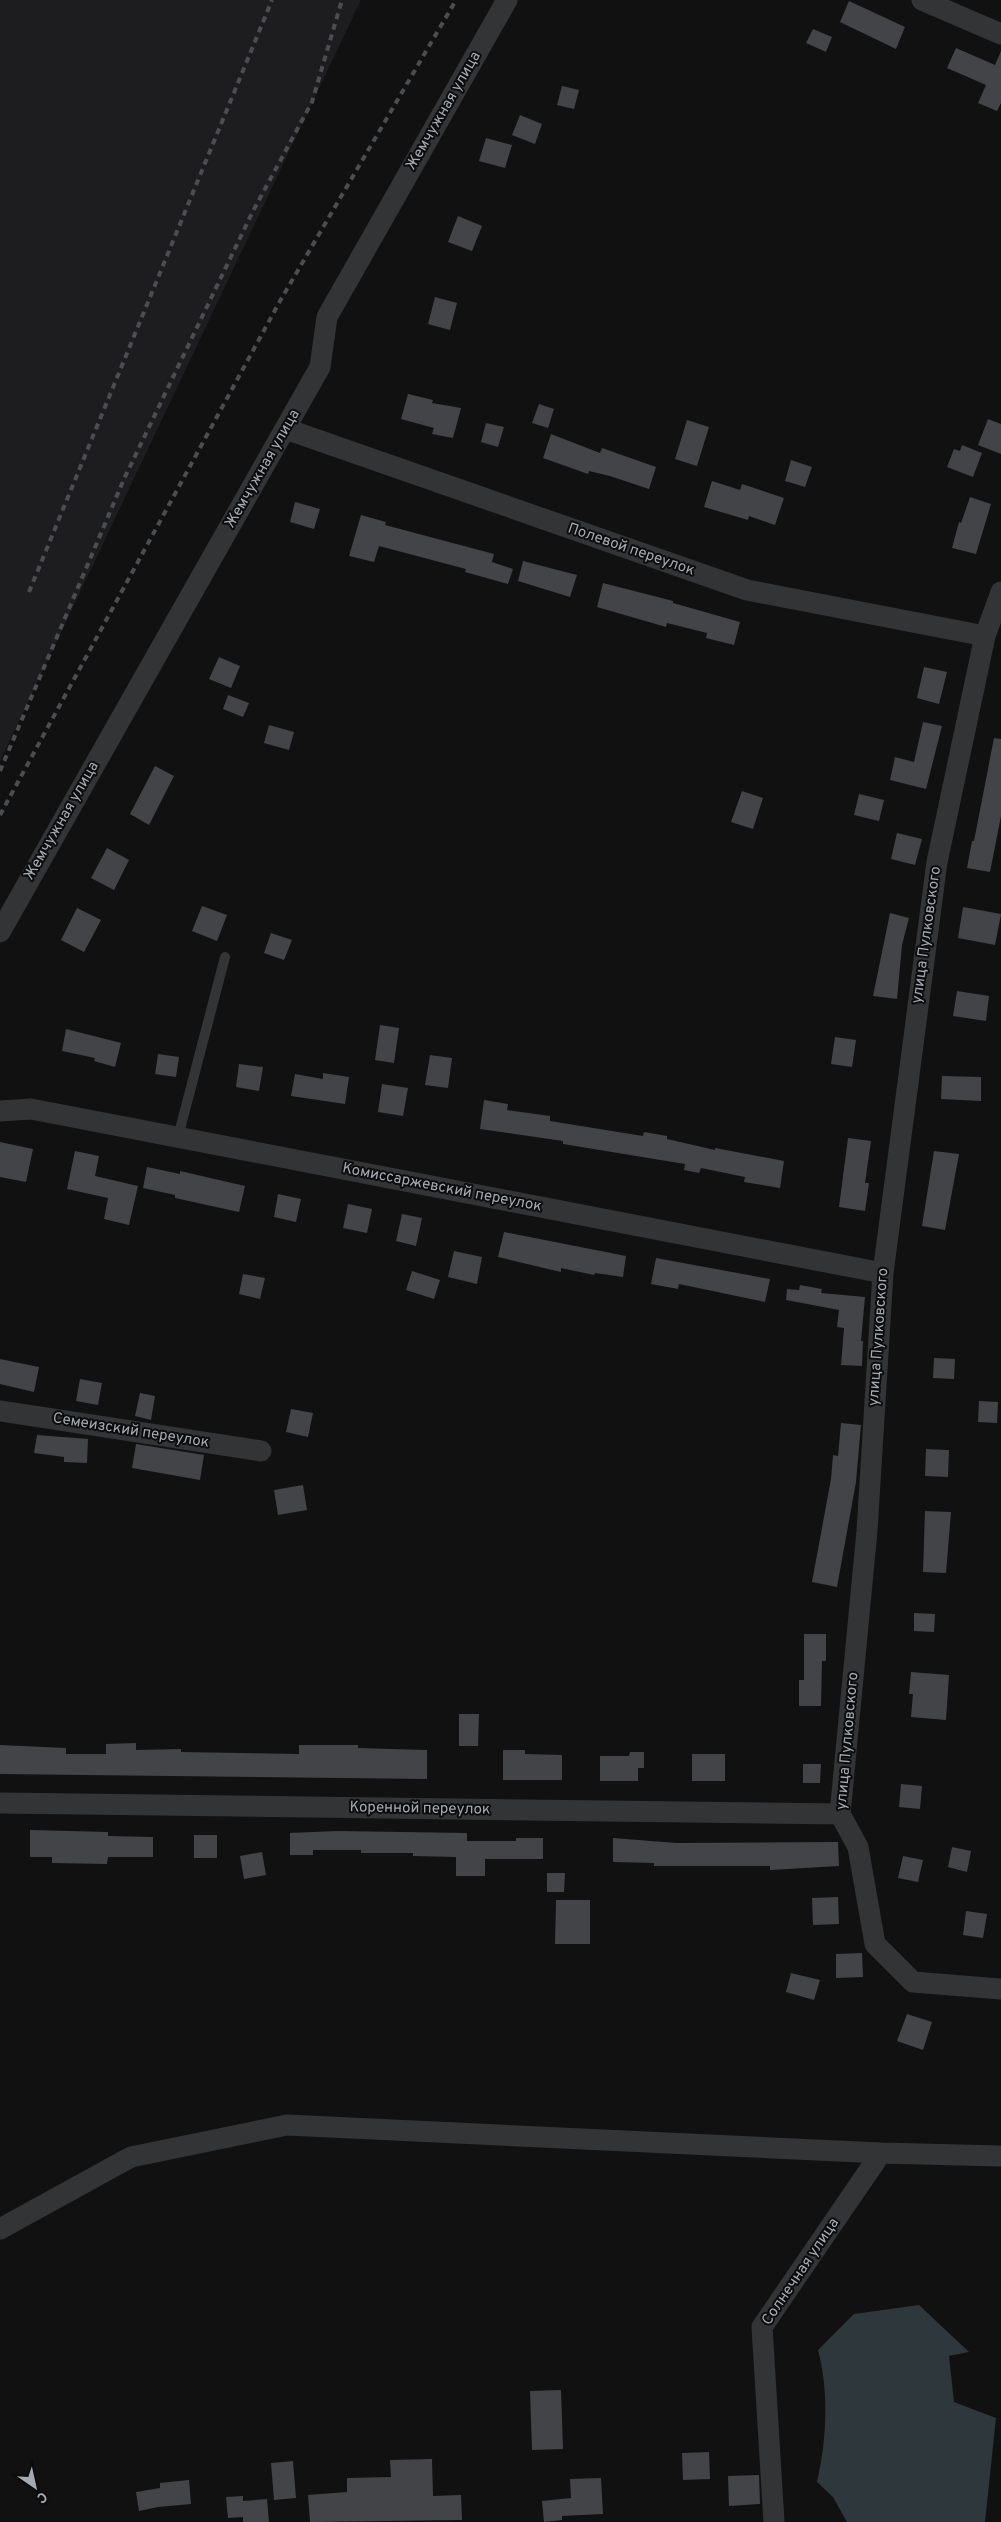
<svg xmlns="http://www.w3.org/2000/svg" width="1001" height="2522" font-family="Overpass,sans-serif">
<style>
.built{fill:#1d1d1f}
.water{fill:#2e373b}
.building{fill:#424447}
.lines{fill:none;stroke-linecap:round;stroke-linejoin:round}
.service{stroke:#323436;stroke-width:10}
.minor{stroke:#323436;stroke-width:21}
.rail{stroke:#4b4e51;stroke-width:4;stroke-dasharray:6 5;stroke-linecap:butt}
.labels{text-anchor:middle;dominant-baseline:central;stroke-width:4;stroke-linejoin:round;paint-order:stroke}
.street-label{font-size:15px;fill:#a3aab1;stroke:#0c0c0d}
</style>
<rect width="100%" height="100%" fill="#111112"/>
<path class="built" d="M0,0H361L0,761Z"/>
<path class="water" d="M919,2305L969,2352L949,2356L954,2402L996,2418L985,2522H847L833,2497L817,2482C827,2439 829,2392 818,2350L854,2314Z"/>
<path class="building" d="M849,1L905,27L896,49L840,22Z
M813,29L832,37L826,52L806,43Z
M956,48L995,65L1001,51V103L997,111L978,103L986,85L947,68Z
M562,86L579,90L574,109L557,105Z
M520,115L542,124L535,144L512,135Z
M486,138L512,145L505,168L479,161Z
M458,216L482,226L472,251L448,242Z
M435,297L457,303L450,330L428,324Z
M408,394L433,400L432,403L461,408L453,438L432,434L434,428L401,419Z
M539,404L554,409L548,428L532,423Z
M988,419L1001,424V454L978,445Z
M687,420L709,427L697,466L675,459Z
M486,423L504,427L498,447L481,442Z
M551,434L600,453L602,448L656,467L649,489L610,476L589,471L588,474L543,458Z
M962,445L982,453L973,477L947,467L954,449L960,451Z
M791,460L812,467L805,487L785,481Z
M712,481L740,490L742,484L784,498L775,525L749,516L748,520L704,507Z
M970,497L991,504L976,554L952,548L959,522L961,523Z
M295,502L320,509L314,529L290,522Z
M361,515L386,522L385,525L494,554L492,562L513,569L508,584L465,572L466,569L379,546L374,562L349,556Z
M523,561L577,575L570,597L518,581Z
M603,583L673,601V603L740,622L734,645L706,638L707,633L667,623L666,627L597,607Z
M219,657L240,666L231,688L209,679Z
M924,667L947,672L939,704L917,698Z
M228,695L249,703L243,717L223,709Z
M923,722L942,726L926,789L890,780L895,757L914,762Z
M269,725L294,732L289,750L264,743Z
M994,738L1001,739V816L990,872L967,868L972,841H974Z
M155,766L174,776L149,825L130,814Z
M742,791L763,798L753,829L731,822Z
M859,794L884,800L879,821L854,815Z
M897,833L922,839L915,865L891,859Z
M107,848L129,860L114,890L91,878Z
M202,906L227,915L217,941L192,931Z
M963,907L1001,914L995,945L958,938Z
M77,908L101,920L84,952L61,940Z
M890,913L909,918L902,945L897,999L873,996Z
M271,933L292,940L284,960L264,953Z
M957,991L989,996L986,1021L953,1016Z
M380,1025L399,1028L394,1063L375,1060Z
M66,1029L121,1043L115,1067L94,1061L95,1058L62,1051Z
M835,1037L856,1040L852,1067L831,1064Z
M158,1054L179,1057L176,1077L155,1074Z
M430,1055L452,1058L448,1088L425,1085Z
M239,1064L263,1067L259,1091L236,1087Z
M323,1073L349,1077L345,1104L291,1096L295,1074L323,1079Z
M942,1076L981,1077V1101L941,1099Z
M382,1084L408,1088L403,1116L378,1112Z
M484,1100L508,1104L507,1110L550,1116V1121L643,1136L644,1132L667,1136V1139L715,1150V1148L784,1161L780,1188L744,1182L745,1177L701,1168L699,1173L684,1170L685,1164L563,1144V1141L480,1129Z
M848,1138L871,1141L865,1183H869L865,1211L839,1207Z
M0,1142L33,1149L26,1182L0,1177Z
M75,1151L99,1156L95,1176L138,1186L129,1225L104,1219L108,1198L67,1189Z
M934,1151L959,1154L945,1230L922,1226Z
M147,1167L180,1174V1171L245,1186L239,1212L175,1198V1195L143,1188Z
M278,1194L301,1199L296,1222L274,1217Z
M348,1204L372,1209L367,1233L343,1228Z
M402,1214L422,1218L416,1246L396,1241Z
M504,1232L626,1256L623,1277L595,1273L594,1275L561,1268V1272L498,1257Z
M454,1251L482,1257L477,1284L448,1277Z
M656,1258L770,1279L765,1302L679,1284L678,1289L651,1284Z
M412,1271L440,1280L434,1299L406,1290Z
M243,1274L265,1278L260,1299L239,1294Z
M800,1285L822,1289L821,1293L865,1297L861,1341H863L862,1366L841,1365L844,1328L837,1327L839,1310L786,1300L787,1289L799,1290Z
M934,1358L955,1359L954,1379L933,1378Z
M0,1359L39,1367L34,1392L0,1384Z
M80,1379L102,1383L98,1405L76,1401Z
M140,1393L155,1396L151,1420L135,1416Z
M979,1401L998,1402L997,1423L978,1422Z
M291,1409L313,1413L308,1437L286,1432Z
M841,1423L861,1425L856,1482L837,1587L812,1582L831,1479L833,1455L838,1456Z
M37,1435L88,1439L87,1463L64,1462V1457L34,1453Z
M136,1444L204,1455L200,1480L132,1468Z
M926,1449L949,1450L948,1477L925,1476Z
M303,1485L307,1510L278,1515L274,1490Z
M925,1511L951,1512L946,1573L923,1572Z
M914,1613L935,1614L934,1632L914,1631Z
M804,1634H826V1661H822L821,1706H799V1680H804Z
M911,1672L949,1675L946,1720L911,1717L913,1694H909Z
M459,1714H479L478,1746H459Z
M136,1743V1750L181,1749V1752L299,1754V1745H358V1748L427,1750V1779L0,1774V1745L66,1748V1754H106V1744Z
M503,1750H525V1754L562,1755V1780H503Z
M630,1752H644V1768H638V1781H600V1756H629Z
M692,1754H725V1781H692Z
M803,1764H821L820,1783H803Z
M901,1784L922,1786L920,1809L899,1807Z
M30,1830L108,1832V1836L153,1837V1857H108L107,1864L52,1863V1857H30Z
M337,1831L467,1833V1841H516V1838H543V1859H485V1876H456V1857L413,1856V1853H361V1850H313V1855H290V1833Z
M194,1835H217V1858H194Z
M613,1838L676,1843L838,1842L839,1866L770,1870V1866H654V1863L613,1862Z
M952,1847L971,1851L967,1872L948,1867Z
M262,1852L266,1875L244,1879L240,1856Z
M903,1856L923,1860L918,1882L898,1878Z
M547,1873H565L564,1892H547Z
M838,1897L839,1924L813,1925L812,1898Z
M556,1900H590V1944H555Z
M966,1911L987,1914L983,1938L963,1935Z
M862,1953L863,1977L836,1978V1954Z
M791,1973L820,1980L814,2000L786,1992Z
M907,2014L932,2022L923,2050L897,2041Z
M561,2390L563,2449L532,2450L530,2391Z
M709,2452L710,2479L683,2480L682,2453Z
M432,2459L433,2496L461,2495L462,2520L310,2522L308,2495L347,2492V2478L391,2477L390,2460Z
M293,2461L296,2498L274,2500L271,2463Z
M759,2475L760,2504L729,2506L728,2476Z
M601,2478L603,2514L562,2516V2520L544,2522L542,2501L571,2498L570,2479Z
M189,2480L191,2504L158,2507L139,2511L136,2492L160,2488V2483Z
M243,2496V2501L267,2499L269,2522H243V2517L228,2518L226,2497Z"/>
<g class="lines">
<path class="service" d="M178,1137L225,957"/>
<path class="minor" d="M922,0L1001,34
M286,429L747,590L985,636
M1001,592L985,636L937,862L883,1273L867,1531L840,1814L858,1847L875,1944L913,1982L1001,1989
M0,932L320,367L327,317L507,0
M0,1111L31,1109L883,1273
M0,1411L261,1451
M0,1803L840,1814
M0,2229L131,2157L287,2125L881,2153L1001,2156
M774,2522L762,2327L881,2153"/>
<path class="rail" d="M29,592L272,0
M0,771L124,479L253,211L312,102L342,0
M0,815L280,301L456,0"/>
</g>
<g class="labels">
<g class="street-label">
<text transform="translate(444 111) rotate(-60)">Жемчужная улица</text>
<text transform="translate(263 469) rotate(-60)">Жемчужная улица</text>
<text transform="translate(631 550) rotate(19)">Полевой переулок</text>
<text transform="translate(62 821) rotate(-60)">Жемчужная улица</text>
<text transform="translate(927 935) rotate(-82)">улица Пулковского</text>
<text transform="translate(442 1188) rotate(11)">Комиссаржевский переулок</text>
<text transform="translate(879 1337) rotate(-86)">улица Пулковского</text>
<text transform="translate(131 1431) rotate(9)">Семеизский переулок</text>
<text transform="translate(848 1741) rotate(-85)">улица Пулковского</text>
<text transform="translate(420 1809) rotate(1)">Коренной переулок</text>
<text transform="translate(801 2272) rotate(-56)">Солнечная улица</text>
</g>
</g>
<g transform="translate(35 2487) rotate(146)" stroke="#0c0c0d" stroke-width="4" paint-order="stroke">
<path d="M0-4L9 19L0 12L-9 19Z" fill="#a3aab1"/>
<text y="-8" font-size="14" font-weight="bold" text-anchor="middle" fill="#a3aab1">С</text>
</g>
</svg>
